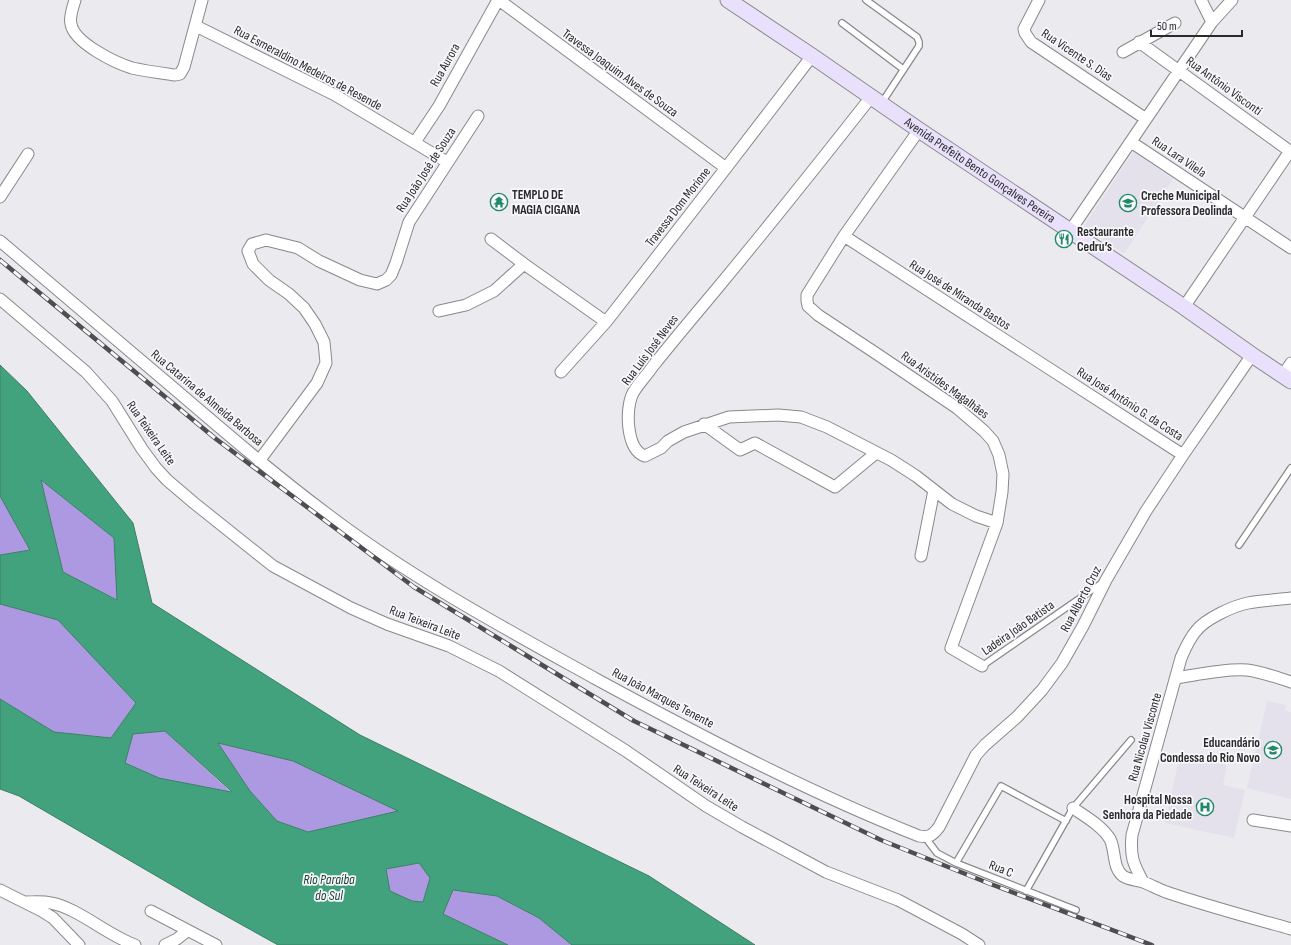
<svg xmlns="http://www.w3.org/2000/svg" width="1291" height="945" font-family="'Sofia Sans Condensed',sans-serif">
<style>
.built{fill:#e4e1ed}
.forest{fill:#ad99e1}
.water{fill:#43a27e;stroke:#3c7e65;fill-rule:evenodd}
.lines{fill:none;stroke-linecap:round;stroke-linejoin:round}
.lane-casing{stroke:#89898c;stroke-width:8}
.street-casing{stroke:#89898c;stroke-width:13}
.secondary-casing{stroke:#89898c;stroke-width:17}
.lane{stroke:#fff;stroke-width:5.5}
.street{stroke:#fff;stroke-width:11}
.secondary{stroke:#e9e1fb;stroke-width:15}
.rail-casing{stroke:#4e4e50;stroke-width:4.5}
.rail{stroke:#f8f7fb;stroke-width:3;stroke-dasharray:9;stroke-linecap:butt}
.labels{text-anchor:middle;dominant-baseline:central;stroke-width:3.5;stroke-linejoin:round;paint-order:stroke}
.street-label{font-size:13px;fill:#2a2a2b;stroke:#f8f7fb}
.poi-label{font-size:13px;font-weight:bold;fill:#2a2a2b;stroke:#f8f7fb;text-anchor:start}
.water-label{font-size:14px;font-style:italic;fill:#153e2f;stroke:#f8f7fb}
</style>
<rect width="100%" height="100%" fill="#ebeaee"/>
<path class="built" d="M1133,152L1173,179L1124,254L1083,227Z
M1267,701L1286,705L1285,710L1291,712V799L1247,788Z
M1180,754L1227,765L1223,785L1245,790L1234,838L1165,823Z"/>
<path class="forest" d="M41,480L114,538L118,600L63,572Z
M0,496L30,550L0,555Z
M0,604L58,620L136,703L111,738L54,732L0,699Z
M165,731L231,792L159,778L125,763L133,734Z
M218,743L293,761L399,811L308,832L277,821L250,791Z
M419,863L430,878L423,902L412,901L390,891L386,869Z
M453,890L497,896L539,918L572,945H508L443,914Z"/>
<path class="water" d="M0,365L27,391L133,523L152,603L360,735L649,876L755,945H572L539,918L497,896L453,890L443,914L508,945H278L208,906L19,796L0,789V699L54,732L111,738L136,703L58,620L0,604V555L30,550L0,496ZM41,480L114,538L117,600L63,572ZM165,731L231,791V792L159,778L125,763L133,734ZM218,743L293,761L398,811L308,832L277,821L250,791ZM419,863L430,878L423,902L412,901L390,891L386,869Z"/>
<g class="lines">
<defs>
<path id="lane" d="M866,0L917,37L919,42V46L881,104
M842,23L903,69
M1239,545L1291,468
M982,666L1102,583
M925,837L937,853L956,863L1076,910
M956,863L1001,786L1066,821
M1026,891L1073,808L1131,740"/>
<path id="street" d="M75,0C73,7 69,17 71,24C74,43 116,63 132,68C146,71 161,73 175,75L180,74L184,67L202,0
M499,0L726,168
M1039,0L1024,29L1025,33L1031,42L1146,119
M1201,0L1212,22
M196,26L335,95L447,162
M1139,42L1291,152
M1123,52L1175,23
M871,97C820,162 768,227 715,291C694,316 673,341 653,366C647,375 638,384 633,393C625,408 626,450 645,456L661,448L668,441L684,432L729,417L778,415L801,417L827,427L891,460L916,476L952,504L976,516L997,523
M919,130L844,236L807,295V301L808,306L818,315L877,354L957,408L984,431L993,441L999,455L1003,474L1002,492L997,523L951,648L982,666
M415,142L439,106L498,0
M1131,142L1291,248
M0,197L28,154
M1070,231L1212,22L1232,0
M844,236L1183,455
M491,239L524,264L606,322
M0,241C59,291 118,341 177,391C226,433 275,475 327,514C411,578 504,628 596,679C701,736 808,792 919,836C929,838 933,835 939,827L976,755L985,745L1017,717L1042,690L1062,663L1083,626L1106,580L1146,511L1183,455L1252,355
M0,299L86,372L112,401L142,449L156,468L167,480L194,503L273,566L351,608L387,624L449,646L499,671L626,751L706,806L742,827L826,872L898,900L962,934L979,945
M1184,307L1290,151
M439,311L466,305L494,291L524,264
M561,372L606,322L726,168L812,56
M1283,375L1291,363
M704,424L740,450L755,443L835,487L876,453
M259,461L317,383L326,363L324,342L315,324L304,308L289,294L269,280L253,264L248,251L252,244L266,240L298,248L319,261L360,280L377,284L386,280L391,275L396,263L409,222L478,116
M921,556L934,490
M1176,678C1196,675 1227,668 1247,670C1262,672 1276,677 1291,682
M1073,808C1086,817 1102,826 1110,839C1116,851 1112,867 1123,876C1129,880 1137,880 1143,882C1151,885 1158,889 1166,892C1207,906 1249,917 1291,929
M1253,820L1291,826
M1143,882C1133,863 1130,857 1132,835L1181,658C1185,649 1189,639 1196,631C1205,619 1233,606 1248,603C1262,600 1277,600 1291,598
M0,890L42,911L53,918L79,945
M25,902C34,902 42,901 51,903C78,908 107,935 135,945
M151,911L216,945
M165,945L177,939L187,931"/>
<g id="secondary">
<path id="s1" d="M728,0L812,56L919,130L1184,307L1252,355L1291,381"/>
</g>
</defs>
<use href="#lane" class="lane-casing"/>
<use href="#street" class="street-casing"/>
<use href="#secondary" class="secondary-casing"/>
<use href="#lane" class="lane"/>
<use href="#street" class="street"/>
<use href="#secondary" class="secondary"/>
<defs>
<path id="rail" d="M0,260L216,439L414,587L634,721L881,840L988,883L1152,945"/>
</defs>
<use href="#rail" class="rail-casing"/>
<use href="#rail" class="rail"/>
</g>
<defs>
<symbol id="temple-ring" viewBox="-11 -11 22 22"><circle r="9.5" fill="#f8f7fb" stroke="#208a67" stroke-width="1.5"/><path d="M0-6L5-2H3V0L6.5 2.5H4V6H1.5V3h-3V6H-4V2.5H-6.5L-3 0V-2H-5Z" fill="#208a67"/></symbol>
<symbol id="school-ring" viewBox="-11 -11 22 22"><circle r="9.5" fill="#f8f7fb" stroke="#208a67" stroke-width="1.5"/><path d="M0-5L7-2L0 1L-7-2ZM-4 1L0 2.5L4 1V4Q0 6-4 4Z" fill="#208a67"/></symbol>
<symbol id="restaurant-ring" viewBox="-11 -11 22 22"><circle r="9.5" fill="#f8f7fb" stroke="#208a67" stroke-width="1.5"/><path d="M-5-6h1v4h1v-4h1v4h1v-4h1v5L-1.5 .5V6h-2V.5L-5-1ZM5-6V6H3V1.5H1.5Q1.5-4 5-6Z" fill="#208a67"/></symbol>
<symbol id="hospital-ring" viewBox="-11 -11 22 22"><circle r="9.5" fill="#f8f7fb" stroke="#208a67" stroke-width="1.5"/><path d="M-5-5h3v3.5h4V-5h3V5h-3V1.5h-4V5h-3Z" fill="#208a67"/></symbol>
</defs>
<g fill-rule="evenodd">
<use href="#temple-ring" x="489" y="192" width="20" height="20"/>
<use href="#school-ring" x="1118" y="193" width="20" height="20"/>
<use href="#restaurant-ring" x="1054" y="229" width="20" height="20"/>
<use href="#school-ring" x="1263" y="740" width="20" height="20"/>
<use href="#hospital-ring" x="1195" y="797" width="20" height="20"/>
</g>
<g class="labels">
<g class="street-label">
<text transform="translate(1077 55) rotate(34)">Rua Vicente S. Dias</text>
<text transform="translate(445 65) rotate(-61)">Rua Aurora</text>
<text transform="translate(308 68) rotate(28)">Rua Esmeraldino Medeiros de Resende</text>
<text transform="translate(620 73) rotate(36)">Travessa Joaquim Alves de Souza</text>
<text transform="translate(1224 86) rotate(36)">Rua Antônio Visconti</text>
<text transform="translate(1179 157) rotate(34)">Rua Lara Vilela</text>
<text transform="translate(426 170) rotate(-57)">Rua João José de Souza</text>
<text stroke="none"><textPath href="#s1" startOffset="304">Avenida Prefeito Bento Gonçalves Pereira</textPath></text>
<text transform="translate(678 207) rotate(-52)">Travessa Dom Morione</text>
<text transform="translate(960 295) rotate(33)">Rua José de Miranda Bastos</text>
<text transform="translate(650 350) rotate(-53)">Rua Luís José Neves</text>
<text transform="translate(945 385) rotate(36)">Rua Aristides Magalhães</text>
<text transform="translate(207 398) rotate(40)">Rua Catarina de Almeida Barbosa</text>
<text transform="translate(1130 404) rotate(33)">Rua José Antônio G. da Costa</text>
<text transform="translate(151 433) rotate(55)">Rua Teixeira Leite</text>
<text transform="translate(1081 599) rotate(-62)">Rua Alberto Cruz</text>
<text transform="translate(425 623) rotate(21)">Rua Teixeira Leite</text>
<text transform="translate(1018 628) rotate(-35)">Ladeira João Batista</text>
<text transform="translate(663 698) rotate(28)">Rua João Marques Tenente</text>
<text transform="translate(1145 737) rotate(-74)">Rua Nicolau Visconte</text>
<text transform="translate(706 788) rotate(33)">Rua Teixeira Leite</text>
<text transform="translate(1001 869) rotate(22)">Rua C</text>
</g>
<g class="poi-label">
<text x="512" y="195">TEMPLO DE<tspan x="512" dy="15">MAGIA CIGANA</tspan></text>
<text x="1141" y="196">Creche Municipal<tspan x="1141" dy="15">Professora Deolinda</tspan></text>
<text x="1077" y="232">Restaurante<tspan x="1077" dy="15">Cedru’s</tspan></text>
<text x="1260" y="743" text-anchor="end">Educandário<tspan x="1260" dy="15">Condessa do Rio Novo</tspan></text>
<text x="1192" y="800" text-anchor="end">Hospital Nossa<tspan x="1192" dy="15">Senhora da Piedade</tspan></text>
</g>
<g class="water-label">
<text x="329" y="879">Rio Paraíba<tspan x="329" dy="16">do Sul</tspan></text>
</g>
</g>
<path d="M1151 30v6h91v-6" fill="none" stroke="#2a2a2b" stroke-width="2"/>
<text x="1157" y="30" font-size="12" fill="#2a2a2b" stroke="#f8f7fb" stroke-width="3" paint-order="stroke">50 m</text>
</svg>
